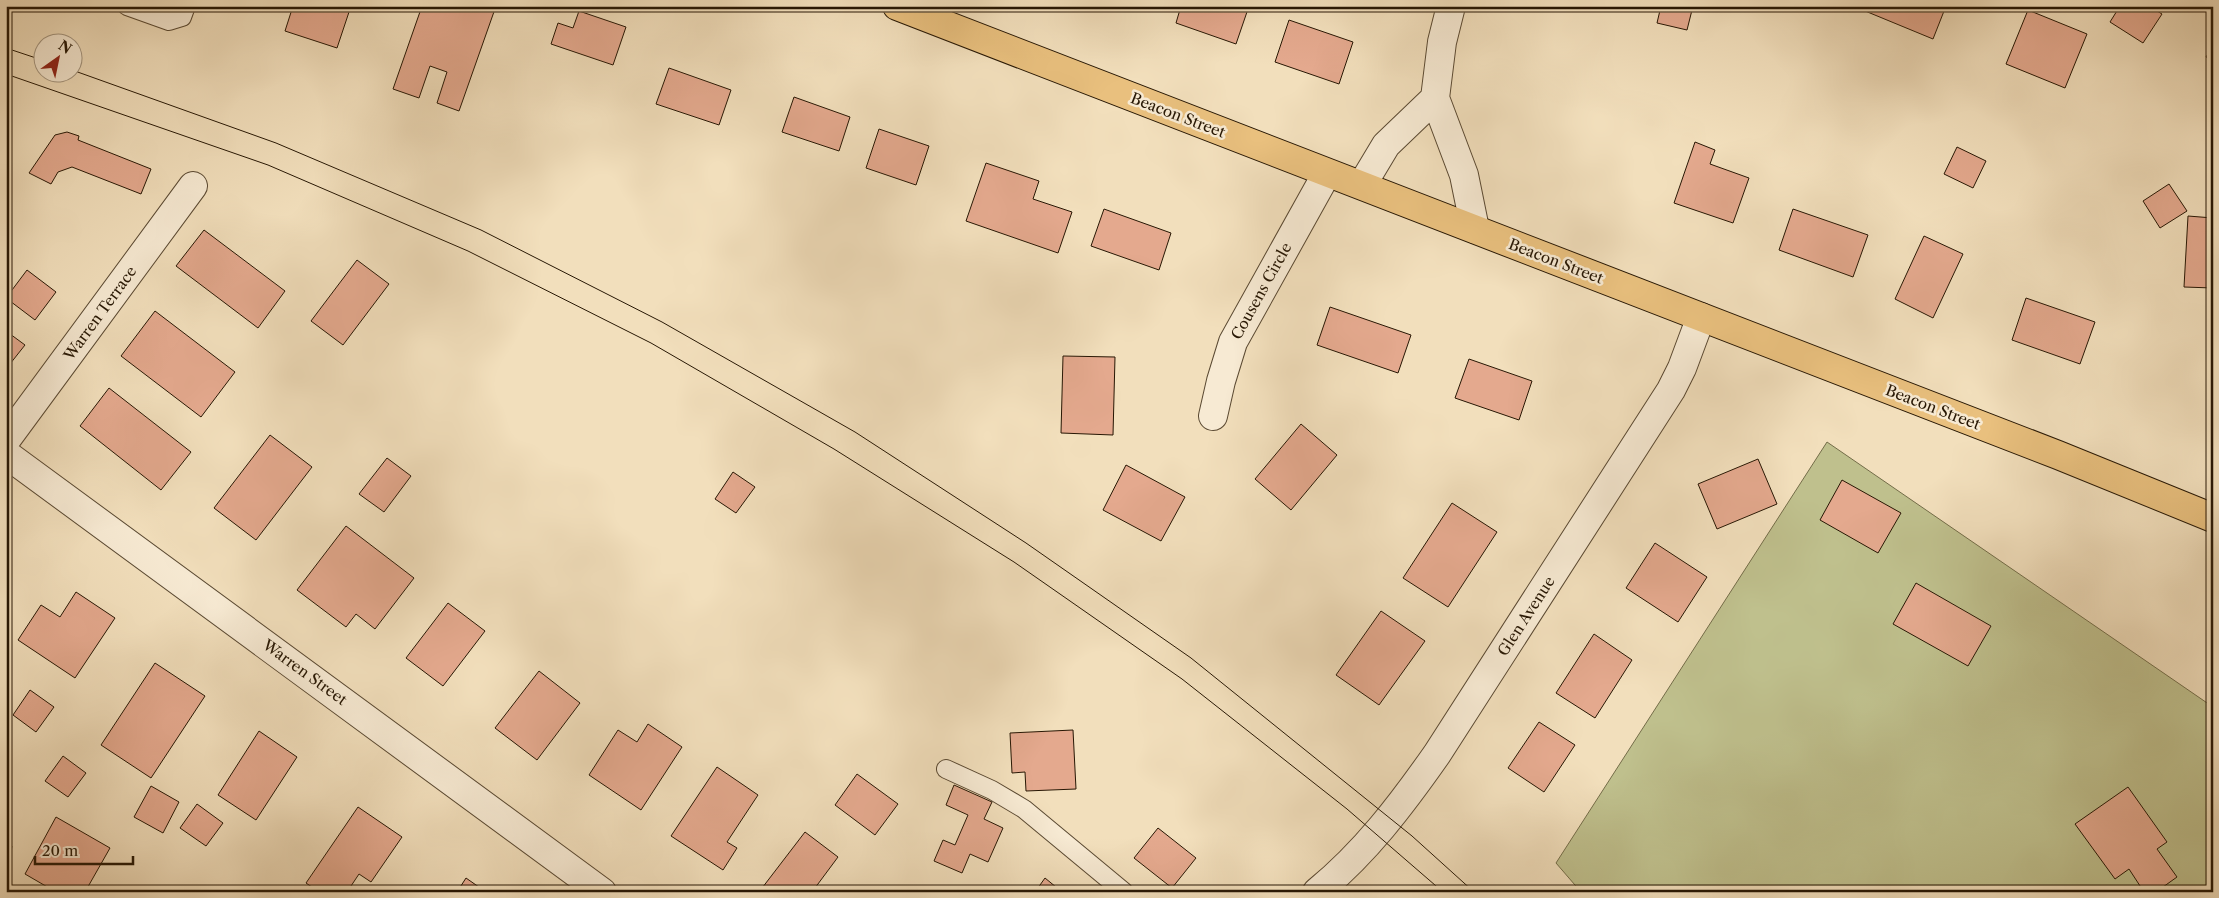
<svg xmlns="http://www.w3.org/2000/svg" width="2219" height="898" font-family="'Libre Caslon Text',serif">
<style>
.green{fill:#bfc08d;stroke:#736c48}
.building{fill:#e4a98e;stroke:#271704}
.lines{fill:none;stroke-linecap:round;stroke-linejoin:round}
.service-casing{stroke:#5a4932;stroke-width:20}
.minor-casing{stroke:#5a4932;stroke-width:30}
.primary-casing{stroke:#271704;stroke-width:30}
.service{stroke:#f7ead3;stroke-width:18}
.minor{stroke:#f7ead3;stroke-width:28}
.primary{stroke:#e9c07e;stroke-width:28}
.tram{stroke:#271704;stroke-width:1}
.labels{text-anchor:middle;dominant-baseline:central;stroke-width:5;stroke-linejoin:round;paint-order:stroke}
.street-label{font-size:15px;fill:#271704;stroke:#f7ead3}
</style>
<rect width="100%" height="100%" fill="#f2dfbc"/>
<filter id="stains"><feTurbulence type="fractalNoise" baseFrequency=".004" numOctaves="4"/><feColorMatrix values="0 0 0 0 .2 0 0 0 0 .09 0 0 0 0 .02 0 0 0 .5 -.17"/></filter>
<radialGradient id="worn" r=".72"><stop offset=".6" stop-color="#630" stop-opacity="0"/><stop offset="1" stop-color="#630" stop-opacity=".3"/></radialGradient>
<path class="green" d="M1827,442L2213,707V892H1581L1556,863Z"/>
<path class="building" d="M293,6H351L337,48L285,31Z
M422,6H496L459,111L437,103L447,72L430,66L419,98L393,89Z
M1181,6H1249L1236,44L1176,23Z
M1661,6H1693L1687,30L1657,23Z
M1853,6H1946L1933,39Z
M2120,6H2149L2162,14L2143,43L2110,22Z
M2028,10L2087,34L2065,88L2006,64Z
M579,11L626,27L613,65L551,44L558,23L573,28Z
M1289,20L1353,42L1339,84L1275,62Z
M2213,46V61L2206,57Z
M669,68L731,90L719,125L656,104Z
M794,97L850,117L839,151L782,132Z
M879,129L929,146L916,185L866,168Z
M67,132L79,136L78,140L151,169L141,194L72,167L58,172L51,184L29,173L55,135Z
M1695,142L1715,150L1710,164L1749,178L1733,223L1674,203Z
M1957,147L1986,161L1973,188L1944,174Z
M986,163L1039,181L1033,199L1072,212L1058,253L966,221Z
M2169,184L2187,211L2160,228L2143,201Z
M1104,209L1171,233L1159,270L1091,246Z
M1793,209L1868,235L1853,277L1779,250Z
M2188,216L2213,218V288L2184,287Z
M204,230L285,291L258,328L176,266Z
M1924,236L1963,254L1933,318L1895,299Z
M357,260L389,284L343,345L311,321Z
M27,270L56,292L35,320L6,298Z
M2026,298L2095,322L2080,364L2012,340Z
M1330,307L1411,335L1398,373L1317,345Z
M155,311L235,372L201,417L121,356Z
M6,331L25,345L6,369Z
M1063,356L1115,357L1113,435L1061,433Z
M1469,359L1532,381L1519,420L1455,398Z
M109,388L191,452L161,490L80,426Z
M1301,424L1337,455L1291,510L1255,479Z
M270,435L312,467L256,540L214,508Z
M387,458L411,476L384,512L359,494Z
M1758,459L1777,504L1717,529L1698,484Z
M1126,465L1185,497L1161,541L1103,510Z
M733,472L755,487L736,513L715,499Z
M1842,480L1901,513L1878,553L1820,520Z
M1452,503L1497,532L1448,607L1403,578Z
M346,526L414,578L375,629L356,614L346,627L297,590Z
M1655,543L1707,577L1678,622L1626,588Z
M1916,583L1991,626L1968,666L1893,624Z
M76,592L115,618L75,678L18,640L41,605L60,617Z
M448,603L485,631L443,686L406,658Z
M1381,611L1425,641L1379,705L1336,675Z
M1594,634L1632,660L1595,718L1556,693Z
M155,663L205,696L151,778L101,745Z
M539,671L580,703L537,760L495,728Z
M30,690L54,707L36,732L13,715Z
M1539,722L1575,745L1544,792L1508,768Z
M648,724L682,747L641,810L589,775L618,730L637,742Z
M1073,730L1076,789L1026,791L1025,772L1012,773L1010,733Z
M259,731L297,757L256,820L218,795Z
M63,756L86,773L68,797L45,781Z
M717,767L758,795L727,842L737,848L723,870L671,836Z
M857,774L898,804L875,835L835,805Z
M954,785L992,802L984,819L1003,828L988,862L970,854L962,873L934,861L943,840L955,845L968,815L946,805Z
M151,786L179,802L163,833L134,817Z
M2128,787L2167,842L2157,849L2177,877L2156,892H2144L2129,869L2115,879L2075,824Z
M197,804L223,823L206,846L180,828Z
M358,807L402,837L371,882L359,874L347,892H319L306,883Z
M56,817L110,848L85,892H56L25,874Z
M1158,828L1196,858L1172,888L1134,858Z
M805,832L838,857L812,892H759Z
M6,845L12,846L7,876H6Z
M466,878L486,892H457Z
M1045,878L1062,892H1035Z"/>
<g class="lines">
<defs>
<path id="service" d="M127,6L169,21L182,17L186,6
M946,769L992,790L1024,809L1124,892"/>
<path id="minor" d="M1435,98L1442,42L1451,6
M1362,185L1386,145L1435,98L1464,175L1475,229
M1213,416L1221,381L1233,342L1327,173
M6,440L193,186
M6,454L602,892
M1317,892C1365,853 1402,804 1437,754L1671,390L1682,368L1701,317"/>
<path id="primary" d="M897,6L2058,455L2213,518"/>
</defs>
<use href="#service" class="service-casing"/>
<use href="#minor" class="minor-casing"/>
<use href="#primary" class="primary-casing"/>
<use href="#service" class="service"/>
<use href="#minor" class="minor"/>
<use href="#primary" class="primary"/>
<path class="tram" d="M6,48L42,60
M72,70L276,143L481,230L662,322L855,432L1026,543L1191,658L1412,836L1474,892
M6,74L268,165L468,251L651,343L834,449L1014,562L1182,679L1347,809L1443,892"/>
</g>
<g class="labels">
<g class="street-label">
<text transform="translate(1178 115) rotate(21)">Beacon Street</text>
<text transform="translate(1556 261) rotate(21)">Beacon Street</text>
<text transform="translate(1261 291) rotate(-61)">Cousens Circle</text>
<text transform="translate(100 313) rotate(-54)">Warren Terrace</text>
<text transform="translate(1933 407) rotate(21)">Beacon Street</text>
<text transform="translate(1526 616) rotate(-57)">Glen Avenue</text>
<text transform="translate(305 672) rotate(36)">Warren Street</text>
</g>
</g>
<rect width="2219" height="898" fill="none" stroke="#f2dfbc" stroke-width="25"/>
<rect x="8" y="8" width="2204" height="883" fill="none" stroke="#271704" stroke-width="2.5"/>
<rect x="12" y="12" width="2194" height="873" fill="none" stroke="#271704"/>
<g transform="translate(58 58) rotate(33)"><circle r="24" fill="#f7ead3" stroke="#a49680"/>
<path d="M0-4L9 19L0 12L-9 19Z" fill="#8f2418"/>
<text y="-8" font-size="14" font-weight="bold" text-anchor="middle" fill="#271704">N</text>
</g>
<path d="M35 856v8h98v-8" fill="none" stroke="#271704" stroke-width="2.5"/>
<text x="42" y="856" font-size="15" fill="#271704" stroke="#f7ead3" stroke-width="4" paint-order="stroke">20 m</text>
<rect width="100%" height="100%" filter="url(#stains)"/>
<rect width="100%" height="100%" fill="url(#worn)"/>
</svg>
